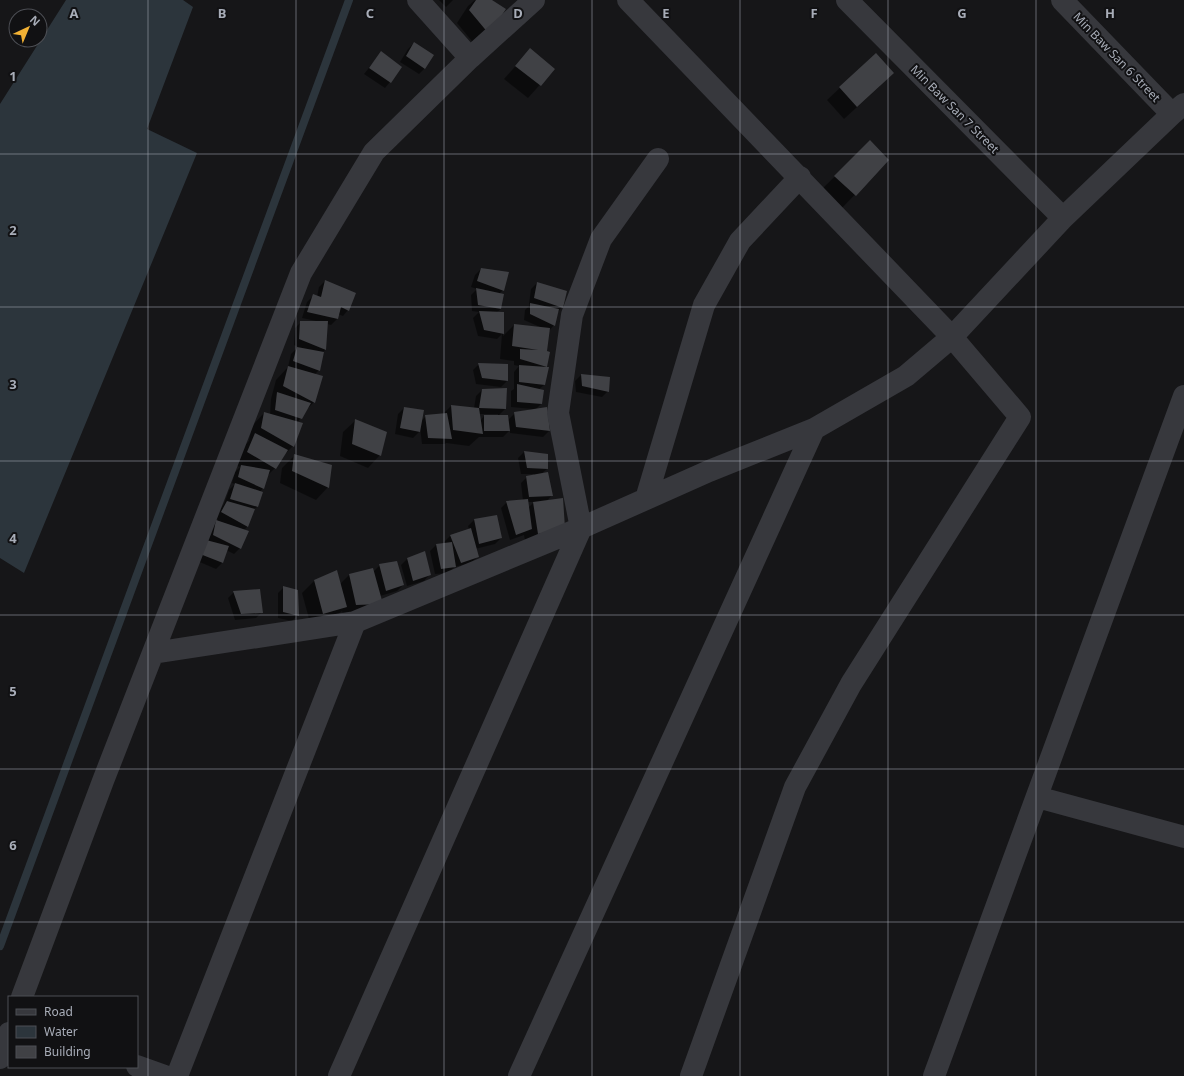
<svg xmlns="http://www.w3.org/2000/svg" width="1184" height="1076" font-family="'Noto Sans',sans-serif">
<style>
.water{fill:#2c353c}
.shadow{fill:#0007;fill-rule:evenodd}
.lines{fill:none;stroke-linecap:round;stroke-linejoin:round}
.stream{stroke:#2c353c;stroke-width:8}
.building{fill:#404145}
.minor{stroke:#37383d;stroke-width:22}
.grid{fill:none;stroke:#a8adb8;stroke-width:1;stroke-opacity:0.55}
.labels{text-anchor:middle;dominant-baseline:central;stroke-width:4;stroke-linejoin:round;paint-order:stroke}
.street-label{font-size:12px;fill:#a8adb8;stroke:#111113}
.grid-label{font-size:13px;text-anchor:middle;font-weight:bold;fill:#a8adb8;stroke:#111113;stroke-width:4;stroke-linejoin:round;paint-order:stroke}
</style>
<rect width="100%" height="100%" fill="#161618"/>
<path class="water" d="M66,0H183L193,7L147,129L197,153L24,573L0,558V104Z"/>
<path class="shadow" d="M439,0H453L446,7Z
M475,0H490L504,10L476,46L457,23L468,6Z
M414,43L425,68L419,74L400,62L408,49Z
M530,50L554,69L528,98L504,79Z
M381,53L390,82L385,88L364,74Z
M875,55L880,86L844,119L827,100Z
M870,142L888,160L842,208L822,189Z
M481,269L503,290L499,294L501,309L496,313H503V336L514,325L540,327L524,320L525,310L530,305L529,304L531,289L537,283L562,307L558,312L554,325L549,331L546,351L549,353L544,385L538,390L541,404L535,410L549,431L543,437L510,433V430L503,437H479L469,446L446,443L445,444H422L420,427L419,432L413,438L395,434L398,414L404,408L421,421L426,416L443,414L451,406L474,408L476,396L482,390L505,409L498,416V414H479L480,421L484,416L508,420L515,413L532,409L511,407V391L514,389V372L519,366L514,365V361L500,359L502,334L497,339L478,336L473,318L479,312L472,311L471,295L477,289L471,287L475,275Z
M325,281L348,310L343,316L338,314L337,319L331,325L327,324L325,350L323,352L319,370L314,375V402L305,411L298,422L293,446L283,456L275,468L267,476L263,488L260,492H262L257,507L254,509L247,527L244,530L240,548L234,554L226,550L222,563L216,569L195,560L211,527L218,520L215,518L221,508L224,504L229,490L235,484L232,483L235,472L240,467L235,465L243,447L249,441L252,426L264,413L270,415L271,399L276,380L288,367L291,354L298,347L294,345L295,328L301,322L316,321L302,318L307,302L313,296L317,297L319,287Z
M479,364L507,381L501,387L476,384L473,370Z
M581,375L609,378L608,391L602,397L576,392L575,381Z
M356,420L380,455L368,468L340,456L343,432Z
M524,452L547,455V469L541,474L552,495L546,502L564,528L526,546L524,535L510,540L501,508L507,502L523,501L521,483L527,477L534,475V474H521L518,458ZM527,502H534L528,508Z
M294,456L328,487L316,500L280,483L282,468Z
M496,516L501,538L495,544L475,549L477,557L471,563L454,567L449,573L435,574L430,551L436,545L445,544L444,542L450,536L469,529L468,526L474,520Z
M424,552L430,574L424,581L407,586L401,565L407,559Z
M380,565L403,585L397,591L380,596L382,603L344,617L342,611L333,619L311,626L302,593L314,581L337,571L340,584L349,575L373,569V572Z
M284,587L298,615L292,621L278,618V593Z
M234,592L262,612L256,618L235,620L228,598Z"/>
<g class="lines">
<path class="stream" d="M0,946L349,0"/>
</g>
<path class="building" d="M476,0H492L506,9L489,34L469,10Z
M414,42L434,55L425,69L406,56Z
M530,48L555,69L541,86L515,66Z
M381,51L402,67L391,83L369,68Z
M876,53L894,73L857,107L839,87Z
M870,140L889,160L856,196L834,176Z
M481,268L509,272L504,291L477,281Z
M325,280L356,293L349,311L341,307L338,319L307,312L313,294L321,297Z
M537,282L567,291L563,308L534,298Z
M476,288L504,294L501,309L478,305Z
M530,303L559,309L555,326L530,314Z
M479,311L504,312V334L484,330Z
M300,321H328L326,350L299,339Z
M514,324L550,328L547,351L550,352L547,367H549L545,385L519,382V365L547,367L520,359V349L538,350L512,346Z
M297,347L324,352L320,371L293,361Z
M478,363L508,364V381L482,378Z
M288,366L323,376L315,403L283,386Z
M581,374L610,377L609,392L582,386Z
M517,384L544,390L542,404L517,402Z
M507,388L506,409L479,408L482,389Z
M277,392L311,403L302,419L275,410Z
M451,405L479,408L483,434L453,430Z
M404,407L424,410L420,432L400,428Z
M547,407L550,431L516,427L514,412Z
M264,412L303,423L294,447L261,428Z
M447,413L452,439L428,438L425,415Z
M484,415H508L510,431H484Z
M355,419L387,432L381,456L352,444Z
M255,433L288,450L276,469L247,452Z
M524,451L548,454V469L527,468Z
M294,454L332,465L329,488L292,471Z
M241,465L270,470L264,489L238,477Z
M548,472L553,496L529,497L526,476Z
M235,483L263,492L258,507L230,499Z
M563,498L565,528L538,534L533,502Z
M528,499L532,529L516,535L506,501Z
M227,501L255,509L248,527L221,512Z
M497,515L502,538L479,544L474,519Z
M216,520L249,531L241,549L213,535Z
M471,528L479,557L461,563L450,535Z
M206,540L229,546L223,563L200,554Z
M452,542L456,567L441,569L436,544Z
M425,551L431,575L413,581L407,558Z
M397,561L404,585L386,591L379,564Z
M373,568L383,604L356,605L349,574Z
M337,570L347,607L323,614L314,580Z
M283,586L298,590L299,616L283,612Z
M260,589L263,613L241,614L233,591Z"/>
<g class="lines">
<path class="minor" d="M418,0L470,58
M628,0L952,337L1020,417L851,684L795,787L691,1076
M847,0L1063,218
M1062,0L1172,114
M646,499L704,305L740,241L800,177
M153,653L355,622L581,528L709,471L814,429L906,376L952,337L1063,218L1172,114L1184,104
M1037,797L1184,837
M22,997L103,781L301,273L374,152L470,58L534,0
M0,1058L9,1033
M137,1066L165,1076
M177,1076L355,622
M339,1076L581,528L558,413L572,315L601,239L658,159
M519,1076L814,429
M934,1076L1184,396"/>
</g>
<path class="grid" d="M148,0V1076M296,0V1076M444,0V1076M592,0V1076M740,0V1076M888,0V1076M1036,0V1076M0,154H1184M0,307H1184M0,461H1184M0,615H1184M0,769H1184M0,922H1184"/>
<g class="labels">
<g class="street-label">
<text transform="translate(1117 57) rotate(46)">Min Baw San 6 Street</text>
<text transform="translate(955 109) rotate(45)">Min Baw San 7 Street</text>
</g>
</g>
<g class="grid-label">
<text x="74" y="18">A</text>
<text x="222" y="18">B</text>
<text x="370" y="18">C</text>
<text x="518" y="18">D</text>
<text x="666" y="18">E</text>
<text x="814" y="18">F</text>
<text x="962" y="18">G</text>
<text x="1110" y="18">H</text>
<text x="13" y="81">1</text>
<text x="13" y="235">2</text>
<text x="13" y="389">3</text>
<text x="13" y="543">4</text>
<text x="13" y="696">5</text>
<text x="13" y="850">6</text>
</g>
<rect x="8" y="996" width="130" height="72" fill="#111113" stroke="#4d4f55"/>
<rect x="16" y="1009" width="20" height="6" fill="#37383d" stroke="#4d4f55"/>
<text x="44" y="1016" font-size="12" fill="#a8adb8">Road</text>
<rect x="16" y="1026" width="20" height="12" fill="#2c353c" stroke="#4d4f55"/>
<text x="44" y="1036" font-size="12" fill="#a8adb8">Water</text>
<rect x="16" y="1046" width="20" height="12" fill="#404145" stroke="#4d4f55"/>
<text x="44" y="1056" font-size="12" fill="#a8adb8">Building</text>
<g transform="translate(28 28) rotate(44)"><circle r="19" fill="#111113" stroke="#4d4f55"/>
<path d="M0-3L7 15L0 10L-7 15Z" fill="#f2b134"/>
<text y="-6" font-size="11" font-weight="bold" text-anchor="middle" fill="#a8adb8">N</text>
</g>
</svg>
